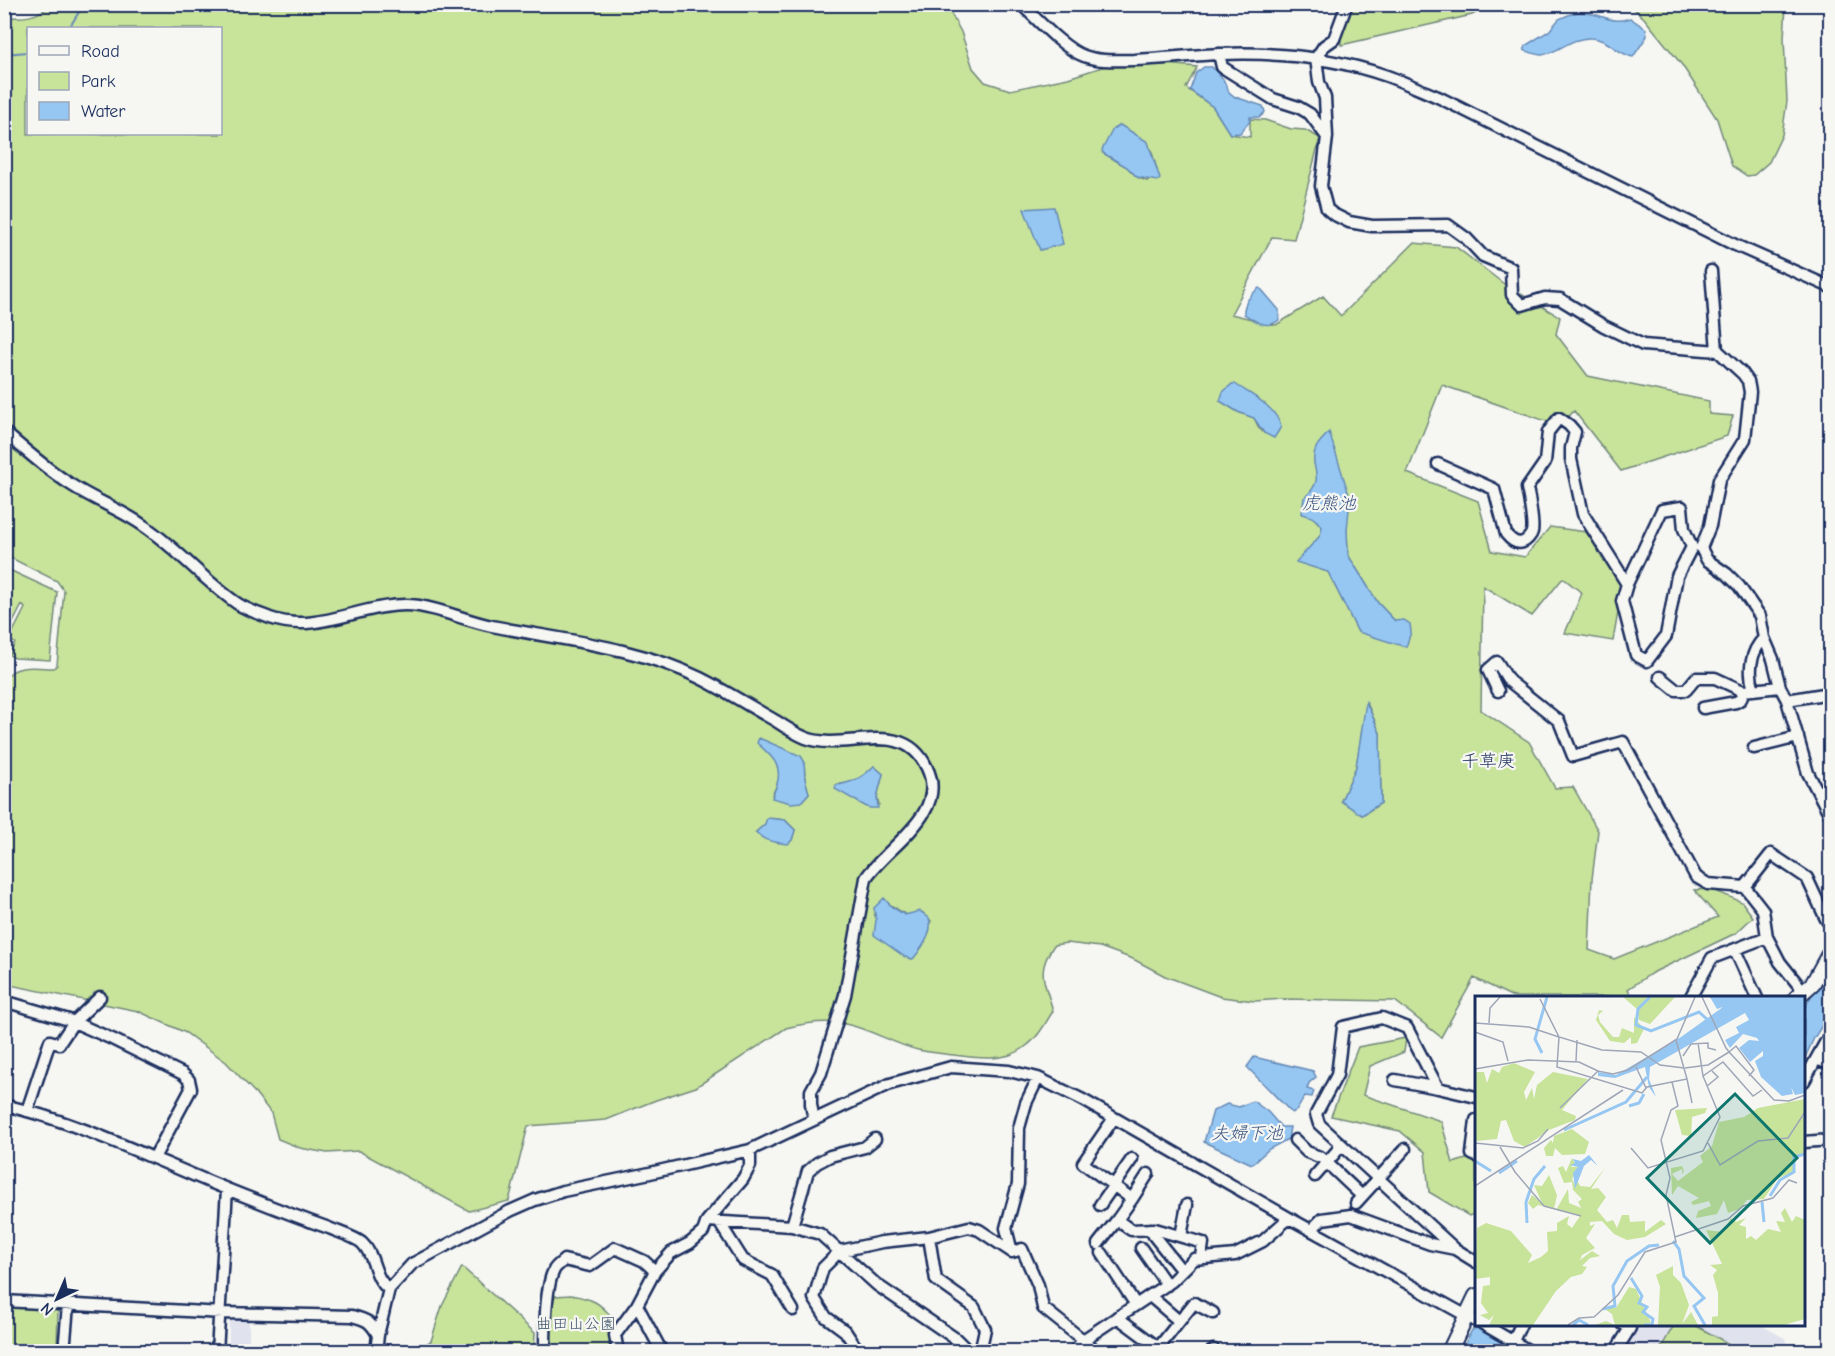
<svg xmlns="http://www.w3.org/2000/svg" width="1835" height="1356" font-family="'Comic Neue','Klee One',sans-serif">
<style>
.built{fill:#e0e2ee}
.green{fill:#c8e39a;stroke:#72897c;stroke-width:1.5;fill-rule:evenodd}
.water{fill:#96c7f2;stroke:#658ab7;stroke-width:1.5}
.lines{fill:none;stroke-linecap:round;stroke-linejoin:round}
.stream{stroke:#658ab7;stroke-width:2}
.minor-casing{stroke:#1b2f5e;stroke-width:15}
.major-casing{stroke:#1b2f5e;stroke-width:18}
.minor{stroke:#f6f6f2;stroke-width:10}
.major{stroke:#f6f6f2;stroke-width:14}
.labels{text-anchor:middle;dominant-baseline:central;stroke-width:4.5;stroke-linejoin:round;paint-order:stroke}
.park-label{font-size:16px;fill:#3e536a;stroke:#f6f6f2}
.water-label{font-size:18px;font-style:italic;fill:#3a5583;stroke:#f6f6f2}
.neighbourhood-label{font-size:18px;fill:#1b2f5e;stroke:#f6f6f2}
.inset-river{fill:none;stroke:#96c7f2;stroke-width:3}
.inset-road{fill:none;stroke:#9ea6b7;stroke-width:1.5}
.view{fill:#0f766e;fill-opacity:0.15;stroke:#0f766e;stroke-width:3}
.inset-edge{fill:none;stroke:#1b2f5e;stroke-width:3}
</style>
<rect width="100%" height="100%" fill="#f6f6f2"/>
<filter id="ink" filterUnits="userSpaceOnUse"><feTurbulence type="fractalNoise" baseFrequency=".0167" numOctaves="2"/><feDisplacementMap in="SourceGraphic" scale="12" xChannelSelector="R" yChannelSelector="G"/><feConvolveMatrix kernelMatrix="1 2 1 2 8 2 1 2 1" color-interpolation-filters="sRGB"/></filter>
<g filter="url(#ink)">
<path class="built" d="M229,1319L249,1320V1351H229Z
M1628,1325H1761L1786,1339V1347L1784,1351L1615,1352Z"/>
<path class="green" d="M51,4H944L949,10L961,32L973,68L985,82L1010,90L1068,78L1124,60L1197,67L1186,88L1213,107L1230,134L1250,137V119L1265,120L1291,129L1305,130L1320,138L1294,239L1272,237L1231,314L1276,325L1323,296L1341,316L1414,243L1456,247L1504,284L1560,317L1556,334L1588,376L1709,401V414L1733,416L1727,436L1621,471L1574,411L1560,426L1442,385L1407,473L1478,501L1492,551L1525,557L1550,527L1586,532L1623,584L1613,641L1565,633L1582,593L1563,578L1532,616L1483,586L1481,710L1529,742L1555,788L1573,787L1598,831L1592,879L1589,950L1614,959L1718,917L1694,890L1711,889L1742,902L1753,917L1736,933L1652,973L1628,989L1632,997H1513L1474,978L1441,1037L1395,1001L1283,999L1255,1001L1221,997L1165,976L1133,959L1100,947L1067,943L1054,945C1035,973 1045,981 1053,1011C1045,1024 1038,1038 1025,1047C1004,1064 970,1057 945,1054C937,1053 927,1052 918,1050C893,1044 871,1029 845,1024C826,1020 805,1023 786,1028L696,1087L656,1100L606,1120L528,1126L509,1201L469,1211L359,1151L327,1153L300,1148L278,1139L271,1113L257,1095L226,1062L186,1033L138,1011L5,984V679C14,663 37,668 54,668L57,665L64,591L57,581L5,555L4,17C22,18 38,18 51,4ZM28,28H220V134H28ZM1151,149L1157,170L1147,181L1137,177L1127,167L1103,153ZM1252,396L1265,404L1264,433L1259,428L1254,418L1238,412L1220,401ZM1314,462L1347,530L1348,555L1378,603L1395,621L1358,632L1328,572L1297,562L1320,536L1322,527L1312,516L1313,490L1318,477ZM1367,703L1380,733L1381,803L1362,815L1341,801L1356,767ZM774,758L804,761L805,779L809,793L801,802L772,795C780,780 782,773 774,758ZM874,766L883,774L877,797L879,804L837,784C853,785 864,777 874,766ZM768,818L785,820L795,830L792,840L756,832L765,824ZM889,904L906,915L922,912L931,921L911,959L876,936V920L874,912Z
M1339,5H1490L1472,15L1341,45Z
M1630,5H1786L1784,38L1787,101L1782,135L1769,162L1754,175L1747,176L1732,166L1717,119L1682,65L1644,18Z
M5,568L57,592L50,660L15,658L9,655L15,643L9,640L25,608L22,605L5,638Z
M1406,1038L1404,1052L1370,1066L1363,1095L1441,1121L1453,1163L1476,1156V1213L1469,1216L1429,1192L1425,1152L1400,1131L1331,1116L1358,1047Z
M462,1267L535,1333L534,1351H413L431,1341L442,1306Z
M571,1295C593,1299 600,1302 614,1320L609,1343V1351H549V1311L555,1296Z
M4,1303L58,1308L57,1351H5Z
M1693,1324L1738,1349L1737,1351L1664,1352L1661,1348L1674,1325Z"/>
<path class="water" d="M1573,13C1579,12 1586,12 1592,14C1608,17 1614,24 1630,18L1646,29L1647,36L1633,57C1618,54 1607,38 1591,38C1571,37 1558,53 1542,55C1536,55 1530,52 1524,50L1525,46L1549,31L1559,19Z
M1204,67H1212L1223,79L1229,92L1235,97L1263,106L1265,112L1260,117H1250V121L1240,133L1230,134L1213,107L1190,90L1196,73Z
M1120,125L1148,142L1160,179L1157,181L1137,177L1127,167L1103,153L1102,150L1113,129Z
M1054,207L1063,244L1040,250L1024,209Z
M1259,288L1262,290L1279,310V320C1267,330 1255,321 1244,314C1243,304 1251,294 1259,288Z
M1232,384H1235C1251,395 1276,406 1281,427L1274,438L1264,433L1254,418L1238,412L1220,401L1223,392Z
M1329,432L1350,498L1347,530L1348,555L1378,603L1395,621L1404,620L1410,624L1411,632L1406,647L1358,632L1328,572L1296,562L1320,536L1322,527C1316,519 1312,516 1302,514L1304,498C1329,476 1307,469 1316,448C1319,442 1325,437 1329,432Z
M1366,702L1380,733L1381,803L1362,815L1341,801L1356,767Z
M759,738L801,756L804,761L805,779L809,793L801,802L791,803L772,798C773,793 776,789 777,784C783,764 770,755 757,743Z
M874,766L883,774L877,797L878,808H870L865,806L835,789L836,785C852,783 862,778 874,766Z
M767,818L785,820L795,830L792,840L788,844C776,842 764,842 756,832L765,824Z
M884,898L892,907L905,915L920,911L929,918C934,932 922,948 913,959L905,957L874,935L876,920L874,908Z
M1830,963V1013L1814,1038L1804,1060V1009Z
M1254,1057L1313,1071L1316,1077L1309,1083L1307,1089L1314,1091L1312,1097L1305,1096L1297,1110L1292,1113L1247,1067Z
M1253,1101L1268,1112L1281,1127H1290L1288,1139L1269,1149L1252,1164L1204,1142L1213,1111L1227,1104L1239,1107Z
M1480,1327L1499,1337L1504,1348L1502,1351L1461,1352L1472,1330Z"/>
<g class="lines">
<path class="stream" d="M69,28L84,4
M4,54L28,52"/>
<defs>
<path id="minor" d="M1021,4C1037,19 1064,49 1084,56C1100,62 1118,60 1134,60C1163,59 1192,55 1221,54C1277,52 1333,57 1387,76C1404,82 1421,90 1438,97L1735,245L1830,287
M1347,4L1334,39L1324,46L1316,58L1319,82L1325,98L1327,137L1321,186L1327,209L1333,214L1349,222L1372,226L1448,225L1466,238L1483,256L1511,268L1512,295L1522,305L1545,298L1560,299L1604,326L1643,345L1718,351L1743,374L1748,381L1750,392L1745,439L1719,480L1710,526L1701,548L1707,560L1727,574L1739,586L1760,616L1764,638L1773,659L1780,687L1787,700L1808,773L1830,815
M1219,54L1222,67L1273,99L1298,107L1310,114L1327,137
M1711,271L1717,351
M4,432C26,451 49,471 73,486C96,501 122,510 144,526C178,549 204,581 238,604C247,610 260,614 270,618C322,636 366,599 419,606C444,610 467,621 492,626C561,640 635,646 700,678C726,691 751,707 776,721C785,727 796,734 806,738C846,753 903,716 927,768C949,814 887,846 866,878L845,995L821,1073L811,1091V1105L814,1119
M1438,464L1494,489L1506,534C1510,539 1516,545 1523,542C1526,541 1531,536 1532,532C1534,525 1529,497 1527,488L1545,462L1548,432L1559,418L1569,425L1575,432L1571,448V459L1583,514L1627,584
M1682,507L1684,529L1692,547L1677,576L1666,636L1647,661L1636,655L1622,601L1627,584L1662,510Z
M1660,677L1676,690H1686L1696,678H1715L1743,691L1780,687
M1754,690C1748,672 1750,652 1764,638
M1498,691L1488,670L1497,662L1509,681L1559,721L1573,756L1623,742L1696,877L1708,884L1745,887L1763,910L1767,937L1780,962L1804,992
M1787,700L1830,693
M1703,708L1736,702L1741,699L1743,691
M1754,748L1798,737
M1745,887L1771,854L1807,878L1826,919L1830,924
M1735,950L1757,998
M1690,998L1712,958L1767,937
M4,1001L69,1020L112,1039L183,1074L189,1080L191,1089L154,1158
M1816,1059L1830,1064
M1395,1080L1438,1088
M1804,1081L1830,1034
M4,1105C90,1125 170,1168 252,1199C277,1209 303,1219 329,1228C338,1232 355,1237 362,1243C376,1256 373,1279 389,1289
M27,1111L50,1041L59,1044L73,1023L100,997
M1114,1118L1083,1163L1132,1199L1117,1220L1131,1230L1155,1229L1203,1243L1201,1257
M1476,1120L1472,1154L1476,1156
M1295,1140L1307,1152L1322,1158L1362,1196
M1804,1142L1830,1140
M1315,1176L1342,1145
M1132,1199L1148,1174
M1356,1203L1405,1149
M1100,1205L1132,1159
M707,1221L792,1226L820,1234L877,1285L956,1339L969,1352
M719,1222L743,1260L772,1275L793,1310
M792,1226L808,1171L817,1163L830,1156L865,1147L875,1139
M1151,1229L1154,1236L1182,1271
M1311,1230L1322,1219L1351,1215L1430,1244L1455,1249L1476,1262
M1181,1236L1187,1205
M929,1237L936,1280L974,1307L985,1329L980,1352
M1098,1244L1117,1220
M1141,1248L1167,1285
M1455,1249L1319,1124L1316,1114L1337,1075L1343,1027L1382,1018L1407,1028L1438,1088L1476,1097
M1012,1252L1006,1228L1018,1184L1019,1128L1026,1103L1038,1078
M1102,1253L1136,1305
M1150,1296L1179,1321
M4,1301L223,1313L352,1316C367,1320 370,1321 378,1335
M637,1305L662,1352
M1117,1317L1163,1351
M1483,1324L1531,1352
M64,1352L68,1305
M217,1352L227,1189
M376,1352L378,1335L389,1289L412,1264L510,1211L535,1200L563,1191L650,1173L750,1150L890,1084L951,1067L1009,1071L1038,1078L1083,1100L1289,1218L1476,1321
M545,1352C545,1331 545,1287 554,1270C556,1266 561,1263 564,1260L590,1266L615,1248L644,1261L655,1271
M618,1352L615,1335L637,1305L655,1271L671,1253L690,1243L703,1232L707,1221L743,1179L750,1166V1150
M859,1352L845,1331L826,1317L814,1298L823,1268L840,1251L882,1242L929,1237L969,1227L979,1230L1012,1252L1022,1249L1038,1285L1043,1308L1098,1352
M1074,1352L1083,1340L1172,1281L1194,1259L1235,1255L1263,1241L1289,1218
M1155,1352L1194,1303L1213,1313
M1211,1352L1214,1350
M1508,1352L1521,1324
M1615,1352L1630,1328L1623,1324"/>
<path id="major" d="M1796,998L1813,983L1830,952
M1449,1352L1476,1296"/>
</defs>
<use href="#minor" class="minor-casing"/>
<use href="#major" class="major-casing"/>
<use href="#minor" class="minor"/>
<use href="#major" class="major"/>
</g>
</g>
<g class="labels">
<g class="park-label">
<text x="576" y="1324">曲田山公園</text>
</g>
<g class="water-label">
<text x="1329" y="503">虎熊池</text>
<text x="1247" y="1133">夫婦下池</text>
</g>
<g class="neighbourhood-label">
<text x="1488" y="761">千草庚</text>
</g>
</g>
<g transform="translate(1475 996)">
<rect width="330" height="330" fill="#f6f6f2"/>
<path d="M148,1H200L175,28L164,24L162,13ZM124,14L128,15L123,19L125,26L138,41H144L147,32L159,37V21L169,33L162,47L156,48V41L149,47L135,45L121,24ZM39,67L60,76L49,96L51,104L57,92L59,103L62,89L78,76L113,83L87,114L101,120L100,124L74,134L50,151L39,145L31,124L26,125L22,143L1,145L0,76H9L12,87L17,73L24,77L27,71ZM330,103V118L326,120L330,121V156L320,163L318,176L302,183L289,203L272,204L265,213L253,217L249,204L242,218L221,222L223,215L236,210L234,205L218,209L216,206L224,202L203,190L197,199L196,172L207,170L209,175L207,178V173L197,178L203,185L228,166L225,160L237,150L244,126L269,121L283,112ZM232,112L230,117L217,121L216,140L207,139L200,114ZM97,133L114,146L110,158L87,159L80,152L78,160H71L69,152L76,144L78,147L79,140ZM97,162L100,167L96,171H103L97,183L100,189L102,184L105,190L115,191L130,172L116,193L123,192L131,201L122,214L132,226L138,224L142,232L147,219H154L155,226L170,225V236L186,224L191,228L170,241L152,244L139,238L127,225L115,226V230L120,228L111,242L120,252L107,259L105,264L117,255L125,260L115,262L107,270L112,271L107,278L96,281L81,295L58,329H14L19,319L14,324L5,319L13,317L6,307L8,290L15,289V281L0,283L2,232L11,227L36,235L57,259L53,267L66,261L73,255L72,236L82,235V227L94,220L92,228L97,232L105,220L81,214L93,193L94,207L106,212L99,197L103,206L107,203L98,194L97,186L89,187L83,172L88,170L91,176ZM74,179L82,199L79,213L63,209L58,213L53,207L57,199L67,207L59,189L67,190ZM310,212L317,226L321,220L330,224V323L309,329H237V321L243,320V297L238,279L242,274L235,269L247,268L231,234L248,236L256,222L261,226L271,222L264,229L271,231V243L276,240L281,244L293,233L306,236L301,225L310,226L306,217ZM198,270V279L206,287L214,309L207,328L216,316L223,329H183L185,291L181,279ZM154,291L161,293L176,327L172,329H120L131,325L140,329L137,318L128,312H141Z" fill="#c8e39a"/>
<path d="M235,1H330V97L320,99L316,91L318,98L307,100L286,81L280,65L288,60V55L275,66L264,52L274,44L284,45L282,42L268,38L255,52L253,49L250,44L264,37L261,31L274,24L270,17L175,71L174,83L181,101L174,91L170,71L140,82L123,80V76L141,79L206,41L248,11L242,13ZM114,159L123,170L116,164L109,170L100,193L98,177L103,171L95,169L100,167L98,163L106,165Z" fill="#96c7f2"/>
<path class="inset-river" d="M175,1L163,13L161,29L176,35L224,16L235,26M270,53L282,50L294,38L330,49M67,57L60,43L72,1M154,110L164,107L169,98M89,134L151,106L172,81M0,165L16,175M24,177L42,165M295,200L305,184L319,176V161L330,158M51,206L59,183L70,170M51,206L52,227M287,206L289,226M198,245L204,253L209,280L229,302L219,310L230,329M156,282L167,300L164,307L172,311L168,316L178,323L177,329H169M128,313L140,310L138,290L152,265L174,250L184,249M98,329L104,324L113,329"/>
<path class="inset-road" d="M227,1L251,52L254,56L261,50L279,74L274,80M65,3L84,41L127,54L166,56L185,69L209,72M0,27L54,31L84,41L82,71L167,97L172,91L212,83L201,44M14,27L15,12L25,1M0,36L28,46L33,65M223,47L228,80L248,66L278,100L287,94M208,60L216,48L233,47V52L241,54M101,65L102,44M161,71L171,92M210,72L233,69L254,56L299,104L314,105L330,99M0,73L53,64L104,66L123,75M212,83L217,107M232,90L243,81L237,75M85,112L123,75L138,78L153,74L202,43L220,1M0,147L48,152L63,145L73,133M233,147L245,169L283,145L313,142L330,116M25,151L40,176L69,210L106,220M156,152L173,172L228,155L245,121L228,80M0,190L148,94M200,241L253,223L268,210L298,202L314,184L322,187M93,329L104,322L119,321L143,299L170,256L201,246L191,199L195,182L186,144L196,114L203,110L197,86"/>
<path class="view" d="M260,98L322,162L235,247L172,182Z"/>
<rect width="330" height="330" class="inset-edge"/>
</g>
<rect width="1835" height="1356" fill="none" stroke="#f6f6f2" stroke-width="24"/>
<rect x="12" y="12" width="1811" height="1332" fill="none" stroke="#1b2f5e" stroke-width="2" filter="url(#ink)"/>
<rect x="27" y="27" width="195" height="108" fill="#f6f6f2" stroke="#9ea6b7" stroke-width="1.5"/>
<rect x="39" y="46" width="30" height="9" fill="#f6f6f2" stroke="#9ea6b7" stroke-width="1.5"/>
<text x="81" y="57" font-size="18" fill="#1b2f5e">Road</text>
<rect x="39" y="72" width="30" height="18" fill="#c8e39a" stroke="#9ea6b7" stroke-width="1.5"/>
<text x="81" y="87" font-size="18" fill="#1b2f5e">Park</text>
<rect x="39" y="102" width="30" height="18" fill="#96c7f2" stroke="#9ea6b7" stroke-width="1.5"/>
<text x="81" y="117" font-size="18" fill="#1b2f5e">Water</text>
<g transform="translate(57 1299) rotate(224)" stroke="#f6f6f2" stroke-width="4.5" paint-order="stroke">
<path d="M0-4.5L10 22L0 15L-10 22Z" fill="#1b2f5e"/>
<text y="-9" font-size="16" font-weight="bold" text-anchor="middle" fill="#1b2f5e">N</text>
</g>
</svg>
